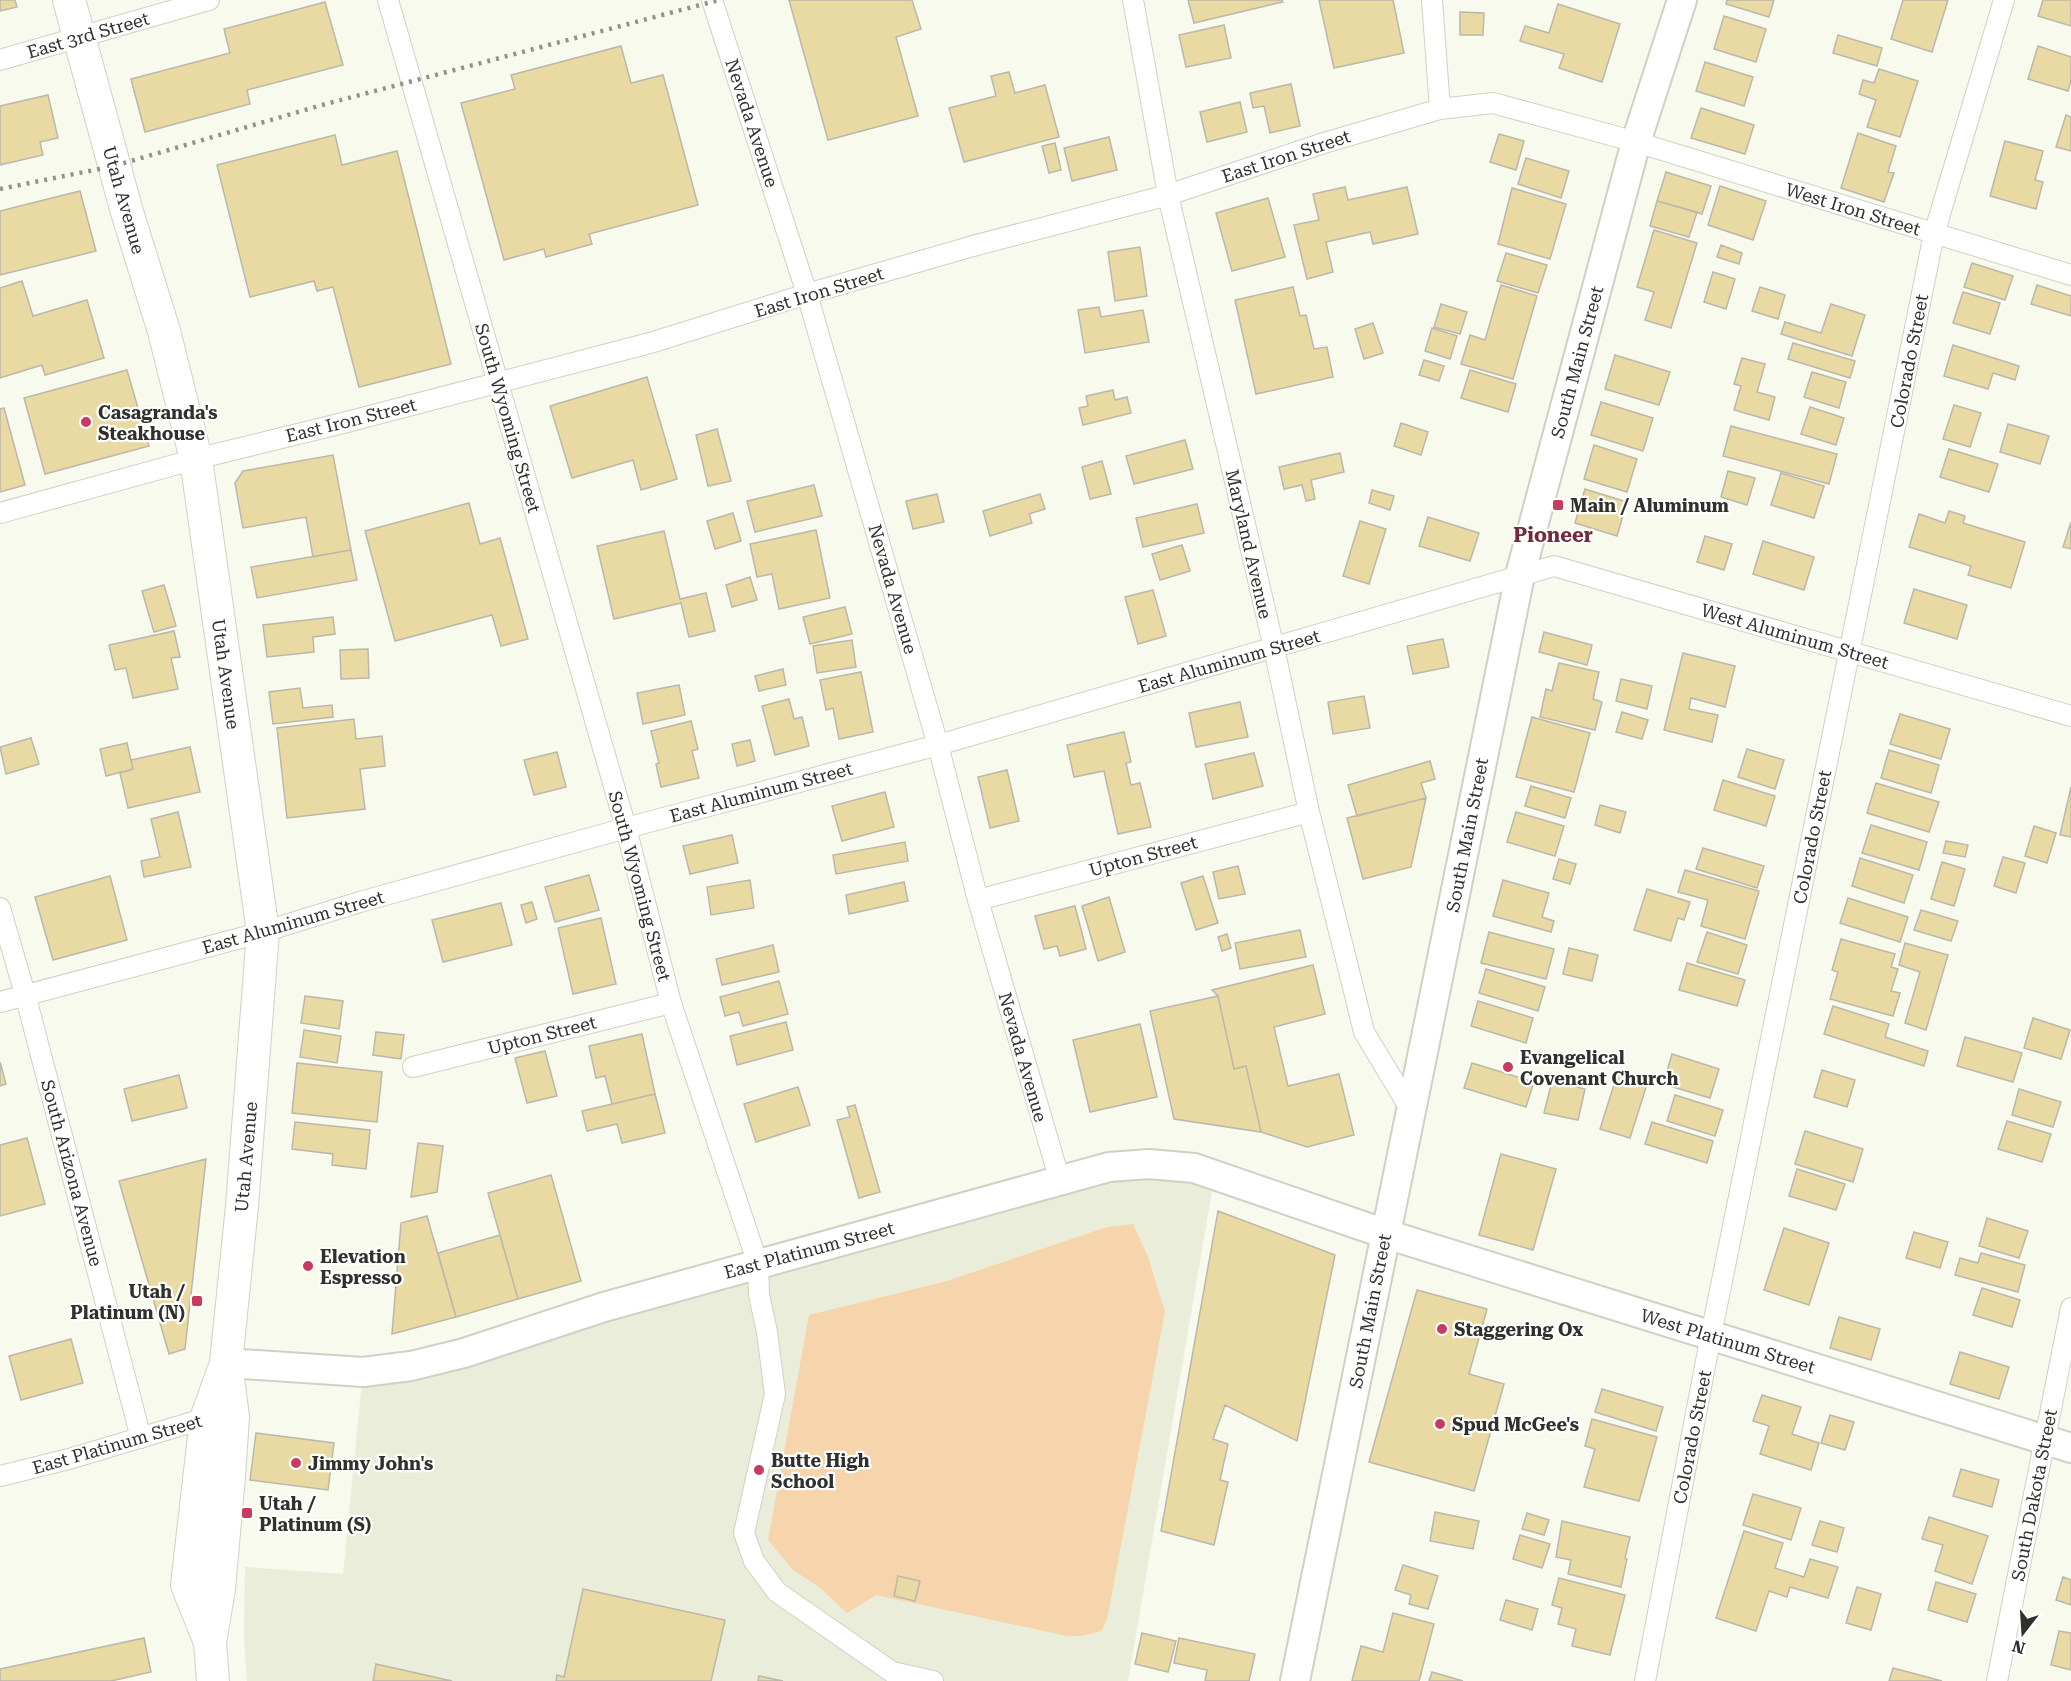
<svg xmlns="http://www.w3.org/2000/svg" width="2071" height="1681" font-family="'Roboto Serif',serif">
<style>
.built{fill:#eaedd9}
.green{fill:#f6d5ac}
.building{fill:#e9d9a2;stroke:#bbb8ab;stroke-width:1.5}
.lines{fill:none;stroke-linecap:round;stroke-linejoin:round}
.street-casing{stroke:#cfd1c4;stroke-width:22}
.secondary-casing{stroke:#cfd1c4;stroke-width:32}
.primary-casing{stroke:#cfd1c4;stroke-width:34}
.street{stroke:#fff;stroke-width:20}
.secondary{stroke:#fff;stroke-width:28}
.primary{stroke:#fff;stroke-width:32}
.rail{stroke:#919389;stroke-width:4.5;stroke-dasharray:3 6;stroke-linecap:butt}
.poi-dot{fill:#c93a61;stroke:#fff;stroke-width:2}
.labels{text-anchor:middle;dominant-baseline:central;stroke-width:4.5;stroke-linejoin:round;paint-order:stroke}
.street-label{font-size:18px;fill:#30312c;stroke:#fff}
.poi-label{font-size:18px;font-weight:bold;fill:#30312c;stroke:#fff;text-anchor:start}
.neighbourhood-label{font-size:20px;font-weight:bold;fill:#712b3b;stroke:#fff}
</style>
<rect width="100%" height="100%" fill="#f7faec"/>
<path class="built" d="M1149,1164L1215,1174L1128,1681H247L244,1638L245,1567L343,1574L363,1372Z"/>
<path class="green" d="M1133,1224L1148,1257L1165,1312L1107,1620L1101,1631L1081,1636H1067L876,1595L847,1613L819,1587L793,1570L768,1540L809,1315L947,1281L1107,1227Z"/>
<path class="building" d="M0,0H15L17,7L0,11Z
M789,0H912L921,29L896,37L918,116L828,140Z
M1188,0H1282L1283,2L1194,23Z
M1319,0H1393L1404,53L1334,68Z
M1727,0H1774L1769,17L1726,4Z
M1903,0H1948L1932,52L1891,39Z
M2043,0H2071V26L2038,16Z
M325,2L343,65L247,90L250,104L145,132L131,79L230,53L224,29Z
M1558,4L1620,24L1602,82L1559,68L1564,54L1520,41L1525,26L1549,33Z
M1460,12L1484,13L1483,35H1460Z
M1724,16L1766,29L1756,62L1714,49Z
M1224,25L1231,58L1186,67L1179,35Z
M1838,35L1882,48L1877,66L1833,53Z
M621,46L631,83L663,75L698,205L589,234L592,244L546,257L544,249L504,260L461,103L515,89L511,75Z
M2038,46L2071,57V80L2068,91L2028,79Z
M1705,62L1753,77L1744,106L1696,91Z
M1879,69L1918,81L1900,137L1867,127L1876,100L1859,94L1863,80L1874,83Z
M1009,72L1015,93L1045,85L1059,137L964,162L949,108L996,96L991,76Z
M1291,84L1300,126L1270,133L1264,106L1253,108L1250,93Z
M48,95L58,138L40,142L43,155L0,165V106Z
M1240,102L1247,132L1207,142L1200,112Z
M1701,108L1754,125L1745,154L1691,138Z
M2066,115L2071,117V151L2056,147Z
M1858,133L1896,146L1888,172L1894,173L1884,202L1841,188Z
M1499,134L1524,141L1516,170L1490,162Z
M335,135L342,165L397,151L451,364L359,387L333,287L317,291L314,281L250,297L217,165Z
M1109,137L1117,170L1072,181L1064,148Z
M2005,141L2043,151L2035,180L2043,182L2036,209L1990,196Z
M1055,143L1061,170L1049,173L1042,146Z
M1526,158L1569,171L1561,198L1518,184Z
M1666,172L1711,186L1702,214L1657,201Z
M1720,186L1766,201L1753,240L1708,225Z
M1345,187L1348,200L1407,187L1418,234L1373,244L1370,232L1326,242L1333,272L1307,279L1294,225L1319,220L1313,194Z
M1512,188L1566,204L1550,259L1498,244Z
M80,191L96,251L0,275V211Z
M1268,198L1285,257L1232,271L1216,213Z
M1657,201L1697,212L1689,237L1650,226Z
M1654,230L1697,243L1671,328L1645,320L1654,292L1637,287Z
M1721,245L1742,253L1739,264L1717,257Z
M1140,247L1147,296L1115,301L1108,252Z
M1506,253L1547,265L1538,293L1497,281Z
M1972,263L2013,276L2005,300L1964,287Z
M1713,272L1735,279L1726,309L1704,302Z
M22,281L33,316L87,300L104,358L45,375L42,365L0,378V288Z
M1501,285L1537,296L1513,379L1461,364L1470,335L1485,340Z
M2037,285L2071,296V316L2031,304Z
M1293,287L1300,316L1306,315L1314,349L1327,347L1333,377L1256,394L1235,300Z
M1760,287L1785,295L1778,319L1752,311Z
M1963,292L2000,303L1990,334L1953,323Z
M1441,304L1467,312L1460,334L1434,327Z
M1831,304L1865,315L1852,356L1781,334L1785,322L1821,333Z
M1099,307L1101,317L1143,310L1149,342L1085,353L1078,310Z
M1373,323L1383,353L1364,359L1355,329Z
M1432,328L1457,336L1450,359L1425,351Z
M1793,343L1855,361L1850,378L1788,359Z
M1953,345L2019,366L2015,380L1993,373L1988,389L1944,376Z
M1615,355L1670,372L1659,405L1605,389Z
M1742,358L1765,364L1757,392L1775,397L1769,420L1734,410L1741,386L1734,384Z
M1424,360L1444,366L1439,381L1419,375Z
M127,370L149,446L45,474L24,398Z
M1470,370L1516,384L1508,412L1461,398Z
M1812,372L1846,382L1839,408L1804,397Z
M647,377L677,479L641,490L633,460L572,478L550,406Z
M1113,390L1115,400L1127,397L1131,413L1083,425L1079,408L1088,406L1086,396Z
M1601,402L1653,418L1643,451L1591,435Z
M1954,405L1981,413L1970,447L1943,439Z
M1810,407L1844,418L1836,445L1801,434Z
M4,408L25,485L0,492V409Z
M1401,423L1428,432L1421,455L1394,446Z
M2008,424L2049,436L2040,464L2000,452Z
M1731,426L1837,454L1829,484L1723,456Z
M717,429L731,481L708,486L696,435Z
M1185,440L1193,469L1134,484L1126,456Z
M1594,445L1637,459L1627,492L1584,479Z
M1949,449L1998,464L1989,492L1940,477Z
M1340,453L1344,472L1311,480L1315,499L1306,501L1302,485L1284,489L1279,467Z
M333,455L351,550L313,557L306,517L243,528L235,483L243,471Z
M1102,461L1111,494L1090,499L1082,467Z
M1728,471L1755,478L1747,505L1721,497Z
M1781,473L1824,486L1814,518L1771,505Z
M814,485L822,516L755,532L747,501Z
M1585,489L1627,502L1617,536L1575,523Z
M1372,490L1394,496L1390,510L1369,503Z
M937,494L944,522L913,529L906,501Z
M1040,494L1045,509L1029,514L1032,523L990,536L983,511Z
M469,503L480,544L500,538L528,639L501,646L492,615L395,641L365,531Z
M1197,504L1204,533L1143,547L1136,518Z
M1949,511L1965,516L1963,523L2025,542L2011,588L1968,575L1971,566L1909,547L1919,514L1945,523Z
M733,513L741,541L715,549L707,521Z
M1428,517L1479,533L1470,561L1419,546Z
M1360,521L1386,529L1369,584L1343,576Z
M2071,522V549L2063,547Z
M816,530L830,598L779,609L772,574L757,577L750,544Z
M664,531L680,599L706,593L715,631L689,637L681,603L614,619L597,546Z
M1705,536L1732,544L1724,570L1697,562Z
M1763,541L1814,557L1804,590L1753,574Z
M1182,545L1190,571L1160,580L1152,554Z
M351,550L357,580L257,598L251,567Z
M750,577L757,600L732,607L726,585Z
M164,585L176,626L154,632L142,591Z
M1914,589L1967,605L1957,639L1904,623Z
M1153,590L1166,636L1138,644L1125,597Z
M845,607L852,634L810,644L803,617Z
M333,617L335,634L313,637L314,652L267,657L263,625Z
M174,631L180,657L171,658L178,689L133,698L126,668L115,670L109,645Z
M1544,632L1592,645L1587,665L1539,652Z
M1443,639L1449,667L1413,674L1407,646Z
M852,640L856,667L817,673L813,646Z
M368,649L369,678L341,679L340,650Z
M1683,653L1735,666L1725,707L1691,698L1689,709L1718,715L1712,742L1664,730Z
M1559,663L1599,672L1593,699L1602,702L1595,730L1540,717L1546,689L1552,691Z
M783,669L786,685L759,691L755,676Z
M861,672L873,732L839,739L833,708L826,710L820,680Z
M1621,679L1652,686L1647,709L1616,701Z
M679,685L685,715L643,724L637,693Z
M300,688L303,708L332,705L333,717L273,724L269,692Z
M1364,696L1370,728L1333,734L1328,702Z
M789,699L794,719L802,717L809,746L775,755L762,706Z
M1240,702L1248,737L1196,747L1189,713Z
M1622,712L1648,720L1642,739L1616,732Z
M1900,714L1950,729L1941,759L1890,744Z
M1532,717L1590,733L1574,792L1516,777Z
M354,719L356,739L382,736L385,766L360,769L365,809L287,818L277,728Z
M691,721L698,749L692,751L699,778L661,787L656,764L659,763L651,731Z
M1124,732L1131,762L1126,763L1131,785L1140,783L1151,827L1118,834L1104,771L1074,777L1067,745Z
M31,738L39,764L6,774L0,747Z
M750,740L755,761L737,766L732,744Z
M127,743L133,769L106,776L100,749Z
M190,747L200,792L128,808L120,773L133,769L131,760Z
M1747,749L1784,760L1775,789L1738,777Z
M1889,750L1939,765L1931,793L1881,778Z
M557,752L566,787L534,795L524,760Z
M1254,753L1263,786L1213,799L1205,764Z
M1430,761L1435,779L1421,783L1426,798L1357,816L1348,785Z
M1007,770L1019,821L990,828L978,777Z
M1723,780L1775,796L1766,826L1714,810Z
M1876,783L1939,802L1929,832L1867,813Z
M1531,786L1571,798L1565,818L1525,806Z
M2071,787V837L2060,835Z
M885,792L894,827L842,841L832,806Z
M1426,798L1411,867L1363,879L1347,818Z
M1600,805L1626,812L1620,833L1595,825Z
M178,812L191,867L144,877L141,861L160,857L151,819Z
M1516,812L1564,826L1555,856L1507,842Z
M1871,825L1927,842L1919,870L1862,853Z
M2034,826L2056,833L2047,863L2025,856Z
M732,835L738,863L690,874L683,846Z
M1946,841L1968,845L1965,857L1943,853Z
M905,842L908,861L836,874L833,855Z
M1703,848L1764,866L1757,888L1696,869Z
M2003,857L2025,863L2016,893L1994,886Z
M1860,858L1913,875L1904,903L1852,886Z
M1559,859L1576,864L1570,884L1553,879Z
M1942,862L1965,869L1954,906L1931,899Z
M1238,866L1245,894L1219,899L1213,872Z
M1685,870L1759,891L1745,939L1701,926L1708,900L1678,892Z
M589,875L599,910L555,922L545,887Z
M110,876L127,940L53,960L35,897Z
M1203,876L1218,923L1196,930L1181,883Z
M750,880L754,908L711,915L707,887Z
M1503,880L1549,893L1542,917L1554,921L1551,932L1493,916Z
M904,882L908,901L849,914L846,895Z
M1647,889L1690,902L1684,920L1678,918L1671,941L1634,930Z
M1109,897L1125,952L1098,961L1082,906Z
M1848,898L1908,917L1900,942L1840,923Z
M532,902L537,919L526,923L521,905Z
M501,903L512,945L443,962L432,920Z
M1075,906L1086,949L1060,956L1057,946L1044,949L1035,916Z
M1921,910L1958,921L1951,941L1914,930Z
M601,918L616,984L573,994L558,928Z
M1300,930L1306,957L1240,969L1235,943Z
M1489,932L1554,949L1546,979L1481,963Z
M1707,932L1747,945L1738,974L1697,962Z
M1227,934L1231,948L1222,951L1218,937Z
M1841,939L1895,954L1891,967L1898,969L1891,991L1900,993L1893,1016L1830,999L1838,972L1832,970Z
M1905,943L1948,955L1926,1030L1905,1023L1920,972L1899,965Z
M773,945L779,972L722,985L716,959Z
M1569,948L1598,955L1592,981L1563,974Z
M1687,963L1745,980L1737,1006L1679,990Z
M1313,965L1325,1014L1274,1027L1288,1086L1339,1074L1354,1135L1307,1147L1261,1132L1246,1066L1234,1069L1218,996L1212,990Z
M1486,969L1545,987L1538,1011L1479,993Z
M779,981L788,1014L743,1026L739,1012L725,1016L720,997Z
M305,996L343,1001L339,1029L301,1023Z
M1218,996L1234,1069L1246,1066L1261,1132L1174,1119L1150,1011Z
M1478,1001L1533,1018L1526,1043L1471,1026Z
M1833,1006L1889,1024L1885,1037L1928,1051L1924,1066L1824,1034Z
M2033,1018L2070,1030L2061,1059L2024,1048Z
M786,1022L793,1050L737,1065L730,1036Z
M1140,1024L1157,1097L1090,1112L1073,1040Z
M304,1030L341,1036L337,1063L300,1057Z
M376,1032L404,1035L401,1059L373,1055Z
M642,1034L655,1094L612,1104L605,1076L596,1078L589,1046Z
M1965,1037L2022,1053L2013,1082L1957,1066Z
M545,1051L557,1096L527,1103L515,1058Z
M1672,1054L1719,1069L1710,1098L1663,1084Z
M0,1062L6,1084L0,1086Z
M297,1063L382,1072L377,1122L292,1113Z
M1472,1063L1534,1082L1526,1107L1464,1088Z
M1822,1070L1855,1080L1847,1107L1814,1097Z
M1618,1072L1648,1081L1630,1138L1600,1129Z
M179,1075L187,1108L132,1121L124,1089Z
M1552,1081L1585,1089L1578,1120L1544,1113Z
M798,1087L810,1125L756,1142L744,1104Z
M2019,1089L2061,1102L2053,1127L2012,1115Z
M655,1094L665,1133L622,1143L617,1124L587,1131L582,1111Z
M1675,1095L1723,1110L1715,1136L1667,1121Z
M855,1105L880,1192L859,1198L837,1120L850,1117L847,1107Z
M2007,1121L2051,1134L2042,1162L1998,1149Z
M295,1122L370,1130L366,1169L332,1165L333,1154L292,1149Z
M1652,1122L1713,1141L1707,1163L1645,1144Z
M1805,1131L1863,1149L1853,1182L1795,1164Z
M27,1138L45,1204L0,1216V1145Z
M418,1143L443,1146L437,1192L411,1197Z
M1501,1154L1556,1169L1533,1250L1479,1235Z
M206,1159L185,1349L169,1354L119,1181Z
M1797,1169L1845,1184L1836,1210L1789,1196Z
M551,1175L581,1281L518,1299L488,1193Z
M1218,1211L1335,1255L1297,1441L1225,1405L1213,1439L1228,1444L1220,1480L1228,1482L1214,1545L1161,1531Z
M427,1216L456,1317L392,1334L401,1223Z
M1987,1218L2028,1231L2019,1258L1979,1246Z
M1784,1228L1829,1243L1809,1305L1764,1290Z
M1914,1232L1948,1242L1940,1268L1906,1258Z
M500,1235L518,1299L456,1317L438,1253Z
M1981,1253L2025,1265L2018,1292L1955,1275L1960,1258L1978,1263Z
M1982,1288L2020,1300L2012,1327L1973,1315Z
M1417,1290L1487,1309L1469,1374L1504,1384L1474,1491L1369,1462Z
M1839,1317L1880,1329L1871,1360L1830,1348Z
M71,1339L83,1383L21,1400L9,1356Z
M1960,1352L2009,1367L1999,1399L1950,1384Z
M1602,1389L1663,1407L1656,1431L1595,1412Z
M1762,1395L1801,1407L1792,1434L1819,1443L1811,1470L1760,1454L1769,1426L1753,1421Z
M1830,1415L1854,1422L1845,1450L1821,1443Z
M1592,1419L1657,1437L1639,1501L1584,1487L1595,1449L1585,1446Z
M256,1433L334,1443L328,1490L250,1480Z
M1961,1469L1999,1480L1992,1507L1953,1496Z
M1753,1494L1801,1508L1791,1540L1743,1525Z
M1435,1512L1479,1521L1473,1549L1430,1541Z
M1527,1513L1549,1520L1544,1535L1522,1529Z
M1929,1517L1988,1536L1972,1584L1935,1571L1943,1545L1922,1539Z
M1562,1521L1630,1537L1625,1558L1627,1559L1621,1587L1568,1574L1571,1560L1556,1557Z
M1820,1521L1844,1528L1837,1552L1812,1545Z
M1744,1531L1783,1543L1775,1568L1804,1577L1810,1559L1838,1567L1828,1598L1790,1587L1787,1597L1769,1591L1756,1631L1716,1618Z
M1520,1535L1550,1544L1542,1568L1513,1559Z
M1403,1565L1438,1576L1428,1609L1409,1604L1411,1595L1395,1590Z
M898,1576L920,1581L915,1601L894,1596Z
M2063,1577L2071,1580V1605L2056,1600Z
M1559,1578L1625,1595L1610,1655L1572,1646L1576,1629L1558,1624L1562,1608L1552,1605Z
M1936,1582L1976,1594L1967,1622L1928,1610Z
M1857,1587L1881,1594L1871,1630L1846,1623Z
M583,1589L725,1620L711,1681H556L557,1675L564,1677Z
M1506,1600L1538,1609L1532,1630L1500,1620Z
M1393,1613L1434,1624L1419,1681H1352L1361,1646L1383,1652Z
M2059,1631L2071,1633V1670L2051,1665Z
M1142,1633L1176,1641L1168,1672L1135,1664Z
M144,1638L151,1672L111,1681H0V1669Z
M1179,1638L1255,1654L1249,1681H1205L1207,1670L1174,1663Z
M376,1664L452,1681H373Z
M1893,1668L1942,1681H1889Z
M1432,1672L1463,1681H1429Z
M759,1676L783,1681H758Z"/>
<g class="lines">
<defs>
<path id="street" d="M388,0L626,828L671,1003L758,1264L759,1295L767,1332L775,1394L744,1533L754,1561L777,1592L892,1672L933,1681
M712,0L807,294L938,745L978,900L1060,1181
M1133,0L1168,195L1274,648L1309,812L1344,951L1364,1032L1411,1110
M1432,0L1440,109
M0,60L209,0
M0,513L196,459L343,423L650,343L807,294L973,246L1168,195L1324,143L1440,109L1493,103L1636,142L2071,275
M978,900L1309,812
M0,908L25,994L141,1438
M0,1002L263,932L360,902L626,828L938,745L1554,566L2071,716
M413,1067L671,1003
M0,1476L69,1459L213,1416
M1645,1681L1711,1335L1934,234L2004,0
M1997,1681L2071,1308"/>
<path id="secondary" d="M226,1363L363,1372L411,1366L464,1353L604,1307L1109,1167L1149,1164L1194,1168L1386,1234L2071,1448
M1295,1681L1520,575L1636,142L1682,0"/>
<path id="primary" d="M69,0L127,212L164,331L196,459L263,932L242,1206L226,1363L233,1417L229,1476L219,1589L210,1642
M213,1681L210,1642L187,1585L206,1419L224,1369"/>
</defs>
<use href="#street" class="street-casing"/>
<use href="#secondary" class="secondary-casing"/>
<use href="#primary" class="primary-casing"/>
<use href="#street" class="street"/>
<use href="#secondary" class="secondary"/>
<use href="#primary" class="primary"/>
<path class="rail" d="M0,189L114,166L322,105L719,0"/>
</g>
<g class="poi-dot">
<circle cx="86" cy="422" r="6"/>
<rect x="1552" y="499" width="12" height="12" rx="3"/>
<circle cx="1508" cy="1067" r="6"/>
<circle cx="308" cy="1266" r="6"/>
<rect x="191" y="1295" width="12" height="12" rx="3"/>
<circle cx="1442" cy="1329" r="6"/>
<circle cx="1440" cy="1424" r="6"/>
<circle cx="296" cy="1463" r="6"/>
<circle cx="759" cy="1470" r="6"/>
<rect x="241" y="1507" width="12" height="12" rx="3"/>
</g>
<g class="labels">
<g class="street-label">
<text transform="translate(88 35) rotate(-16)">East 3rd Street</text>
<text transform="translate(752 123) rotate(72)">Nevada Avenue</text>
<text transform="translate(1286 156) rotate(-18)">East Iron Street</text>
<text transform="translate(124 200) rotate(74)">Utah Avenue</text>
<text transform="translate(1853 209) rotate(17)">West Iron Street</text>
<text transform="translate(819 292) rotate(-17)">East Iron Street</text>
<text transform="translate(1909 361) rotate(-79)">Colorado Street</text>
<text transform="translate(1577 362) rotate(-75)">South Main Street</text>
<text transform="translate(508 418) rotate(74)">South Wyoming Street</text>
<text transform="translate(351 420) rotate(-14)">East Iron Street</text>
<text transform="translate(1249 544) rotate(77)">Maryland Avenue</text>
<text transform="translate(893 589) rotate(74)">Nevada Avenue</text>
<text transform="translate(1795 636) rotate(16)">West Aluminum Street</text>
<text transform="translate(1229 661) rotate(-16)">East Aluminum Street</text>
<text transform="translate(226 674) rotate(82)">Utah Avenue</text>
<text transform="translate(761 792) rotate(-15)">East Aluminum Street</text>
<text transform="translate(1467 835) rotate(-79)">South Main Street</text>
<text transform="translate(1812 837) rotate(-79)">Colorado Street</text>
<text transform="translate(1143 856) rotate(-15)">Upton Street</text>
<text transform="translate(640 886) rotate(75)">South Wyoming Street</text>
<text transform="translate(293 922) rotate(-16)">East Aluminum Street</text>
<text transform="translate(542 1035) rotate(-14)">Upton Street</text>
<text transform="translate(1023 1057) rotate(74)">Nevada Avenue</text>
<text transform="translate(246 1157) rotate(-85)">Utah Avenue</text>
<text transform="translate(72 1173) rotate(75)">South Arizona Avenue</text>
<text transform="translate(809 1250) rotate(-15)">East Platinum Street</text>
<text transform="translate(1370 1311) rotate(-79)">South Main Street</text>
<text transform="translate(1728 1341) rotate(17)">West Platinum Street</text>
<text transform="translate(1692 1437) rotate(-79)">Colorado Street</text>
<text transform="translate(117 1444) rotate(-16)">East Platinum Street</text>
<text transform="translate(2034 1495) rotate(-79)">South Dakota Street</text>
</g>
<g class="poi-label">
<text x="98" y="412">Casagranda's<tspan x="98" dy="21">Steakhouse</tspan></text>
<text x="1570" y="505">Main / Aluminum</text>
<text x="1520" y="1057">Evangelical<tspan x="1520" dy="21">Covenant Church</tspan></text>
<text x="320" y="1256">Elevation<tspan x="320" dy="21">Espresso</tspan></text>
<text x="185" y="1291" text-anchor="end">Utah /<tspan x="185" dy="21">Platinum (N)</tspan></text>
<text x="1454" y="1329">Staggering Ox</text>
<text x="1452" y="1424">Spud McGee's</text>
<text x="771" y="1460">Butte High<tspan x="771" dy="21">School</tspan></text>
<text x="308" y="1463">Jimmy John's</text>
<text x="259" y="1503">Utah /<tspan x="259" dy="21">Platinum (S)</tspan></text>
</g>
<g class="neighbourhood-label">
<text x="1553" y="535">Pioneer</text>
</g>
</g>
<g transform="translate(2023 1633) rotate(197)" stroke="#ffffff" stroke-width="4.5" paint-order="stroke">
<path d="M0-4.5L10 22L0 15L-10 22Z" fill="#30312c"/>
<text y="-9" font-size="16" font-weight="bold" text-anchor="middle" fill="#30312c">N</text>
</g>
</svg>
